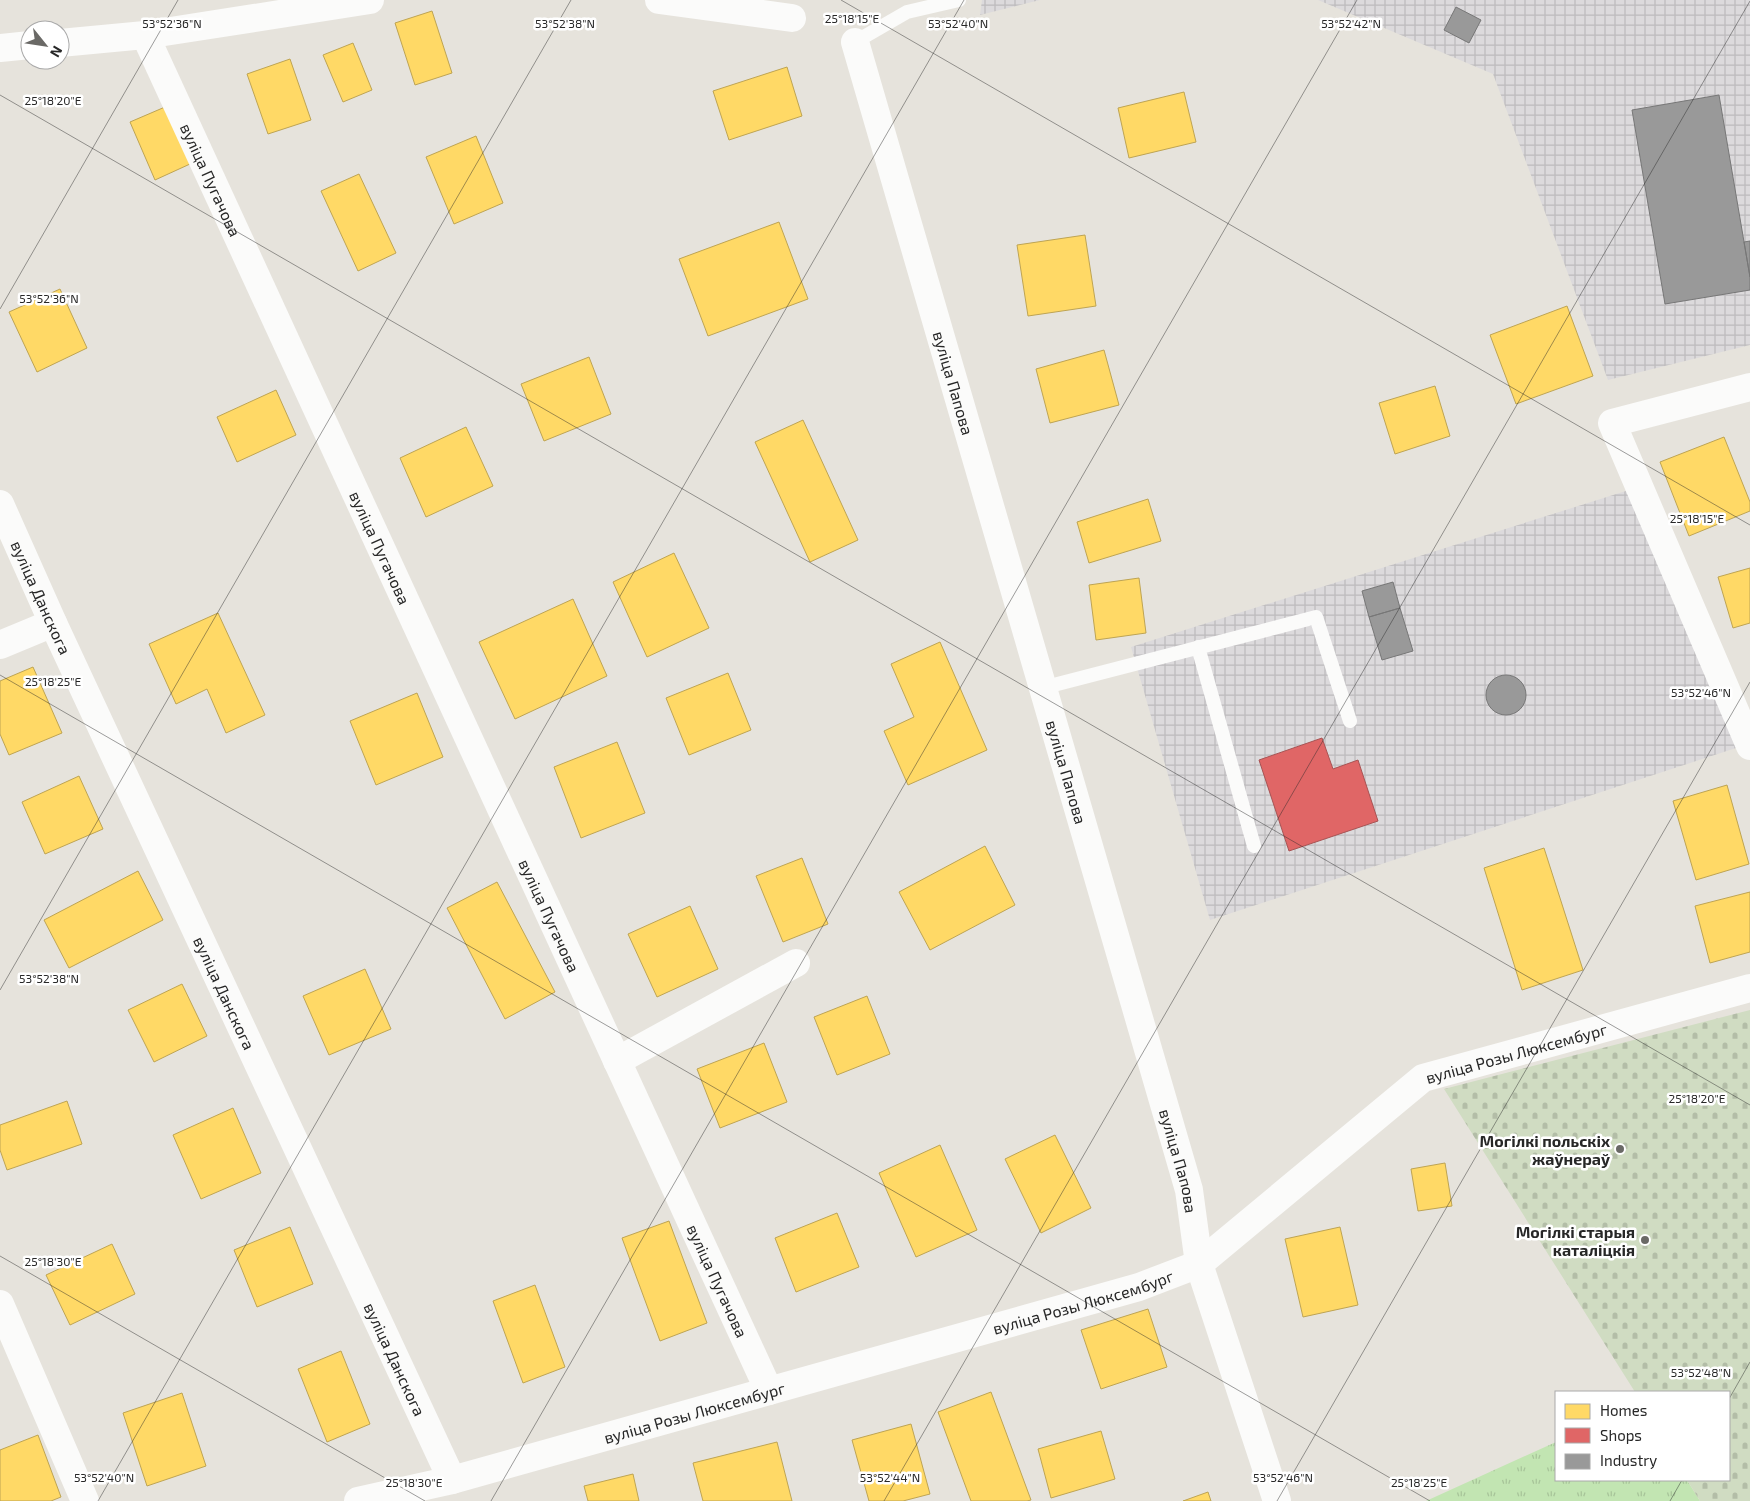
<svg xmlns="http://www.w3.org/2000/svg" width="1750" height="1501" font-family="'Exo 2',sans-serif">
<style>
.industrial{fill:url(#industrial-grid)}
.grass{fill:url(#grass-tufts)}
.cemetery{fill:url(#cemetery-stones)}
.homes{fill:#ffd966;stroke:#bea453}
.shops{fill:#e06666;stroke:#a85353}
.industry{fill:#999;stroke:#777}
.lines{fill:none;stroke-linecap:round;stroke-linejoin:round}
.lane{stroke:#fbfbfa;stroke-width:14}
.street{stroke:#fbfbfa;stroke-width:28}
.ticks{fill:none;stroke:#272727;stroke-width:1;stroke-opacity:0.45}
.poi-dot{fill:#6a6966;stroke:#fff;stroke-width:2}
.labels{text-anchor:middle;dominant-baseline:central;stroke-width:5;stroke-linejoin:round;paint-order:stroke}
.street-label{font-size:16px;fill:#272727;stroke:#fff}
.poi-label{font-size:16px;font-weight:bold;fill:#272727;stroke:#fff;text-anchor:end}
.ticks-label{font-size:12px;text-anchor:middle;fill:#272727;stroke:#fff;stroke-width:5;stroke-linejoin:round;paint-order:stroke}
</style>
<defs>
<pattern id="industrial-grid" width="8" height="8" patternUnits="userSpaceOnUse" patternTransform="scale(1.25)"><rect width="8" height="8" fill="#dcdadc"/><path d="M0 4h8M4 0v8" fill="none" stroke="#bdbbbd"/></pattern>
<pattern id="grass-tufts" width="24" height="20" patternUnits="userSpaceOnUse" patternTransform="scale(1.25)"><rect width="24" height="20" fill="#c2e5b2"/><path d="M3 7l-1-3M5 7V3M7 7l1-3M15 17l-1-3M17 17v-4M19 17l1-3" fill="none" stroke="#a7c499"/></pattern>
<pattern id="cemetery-stones" width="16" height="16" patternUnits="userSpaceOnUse" patternTransform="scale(1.25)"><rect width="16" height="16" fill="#d0dcc2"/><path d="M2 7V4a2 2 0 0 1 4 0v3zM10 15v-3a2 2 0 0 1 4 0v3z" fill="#b3bda7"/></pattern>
</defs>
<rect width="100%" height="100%" fill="#e6e3dc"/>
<path class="industrial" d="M982,0H1040L980,15Z
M1318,0H1750V345L1608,380L1493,74Z
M1629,490L1739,747L1210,920L1131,647Z"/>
<path class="grass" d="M1556,1442V1480H1687L1700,1501H1426Z"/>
<path class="cemetery" d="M1750,1010V1501H1700L1687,1480H1729V1392H1635L1444,1089Z"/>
<path class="homes" d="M432,11L452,73L415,85L395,23Z
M353,43L372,90L343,102L323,55Z
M290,59L311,120L268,134L247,74Z
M787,67L802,116L729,140L713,91Z
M1184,92L1196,142L1129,158L1118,108Z
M165,107L190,164L155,180L130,122Z
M476,136L503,203L454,224L426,157Z
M359,174L396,253L358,271L321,191Z
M779,222L808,299L708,336L679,259Z
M1085,235L1096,306L1028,316L1017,245Z
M60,289L87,348L37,372L9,312Z
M1567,306L1593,376L1516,404L1490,335Z
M1104,350L1119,405L1050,423L1036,369Z
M589,357L611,414L544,441L521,384Z
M1435,386L1450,436L1395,454L1379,403Z
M276,390L296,435L237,462L217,417Z
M803,420L858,540L810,562L755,442Z
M466,427L493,486L426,517L400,458Z
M1724,437L1750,502V511L1689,536L1660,462Z
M1148,499L1161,541L1089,563L1077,522Z
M674,553L709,628L647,657L613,582Z
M1750,568V623L1733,628L1718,577Z
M1139,578L1146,633L1096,640L1089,585Z
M573,599L607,676L515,719L479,642Z
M218,613L265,715L226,733L207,689L176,704L149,644Z
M940,642L987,750L908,785L884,731L914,717L891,664Z
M33,667L62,733L9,755L0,734V681Z
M728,673L751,730L689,755L666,698Z
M417,693L443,757L376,785L350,721Z
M617,742L645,813L581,838L554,767Z
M79,776L103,829L45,854L22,802Z
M1727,785L1749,864L1696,880L1673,801Z
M985,846L1015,905L930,950L899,892Z
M1544,848L1583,970L1522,990L1484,868Z
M802,858L828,924L783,942L756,876Z
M138,871L163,920L69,968L44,920Z
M497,882L555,992L505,1019L447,908Z
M1750,892V952L1710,963L1695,906Z
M690,906L718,969L657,997L628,934Z
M365,969L391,1029L329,1055L303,996Z
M182,984L207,1036L154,1062L128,1010Z
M867,996L890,1054L837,1075L814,1017Z
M764,1043L787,1102L720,1128L697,1069Z
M67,1101L82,1144L7,1170L0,1150V1125Z
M233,1108L261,1173L201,1199L173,1135Z
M1055,1135L1091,1208L1041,1233L1005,1159Z
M940,1145L977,1230L916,1257L879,1173Z
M1445,1163L1452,1206L1418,1211L1411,1169Z
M837,1213L859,1267L796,1292L775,1238Z
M669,1221L707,1323L660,1341L622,1238Z
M290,1227L313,1284L257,1307L234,1250Z
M1340,1227L1358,1305L1303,1317L1285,1239Z
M112,1244L135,1294L70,1325L46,1275Z
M535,1285L565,1367L523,1383L493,1301Z
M1148,1309L1167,1367L1101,1389L1081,1330Z
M341,1351L370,1424L327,1442L298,1369Z
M991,1392L1031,1500L1027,1501H971L938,1412Z
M182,1393L206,1466L147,1486L123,1413Z
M911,1424L930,1494L903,1501H869L852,1440Z
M1101,1431L1115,1479L1051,1498L1038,1449Z
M38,1435L61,1497L51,1501H0V1450Z
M777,1442L792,1501H703L693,1463Z
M633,1474L639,1501H588L584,1486Z
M1208,1492L1211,1501H1183Z"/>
<path class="shops" d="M1322,738L1333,769L1358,760L1378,821L1289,851L1259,760Z"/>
<path class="industry" d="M1456,7L1481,20L1469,43L1444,30Z
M1719,95L1750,277V290L1665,304L1632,110Z
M1750,241V277L1744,242Z
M1393,582L1400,608L1369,617L1362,591Z
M1400,608L1413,651L1382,660L1369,617Z
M1486 695a20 20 0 1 1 40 0a20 20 0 1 1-40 0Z"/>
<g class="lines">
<path class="lane" d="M855,42L907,12L959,0
M1198,647L1254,846
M1042,688L1316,617L1350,721"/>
<g class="street">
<path d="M659,0L792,18"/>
<path id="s1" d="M145,35L769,1391"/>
<path id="s2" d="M855,42L1189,1190L1199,1264L1277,1501"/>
<path d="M60,43L145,35L370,0"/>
<path d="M0,48L30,45"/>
<path d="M1750,387L1612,423L1750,746"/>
<path id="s3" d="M0,504L53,623L452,1480"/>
<path d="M0,645L53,623"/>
<path d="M617,1061L796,963"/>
<path d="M0,1304L85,1501"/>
<path id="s4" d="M358,1501L452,1480L1139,1287L1199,1264L1423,1078L1750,988"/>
</g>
</g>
<path class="ticks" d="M841,0L1750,525M0,95L1750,1105M0,309L178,0M0,675L1430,1501M0,990L571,0M0,1256L425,1501M1729,1399L1750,1362M98,1501L964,0M491,1501L1357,0M884,1501L1750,1M1277,1501L1750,682M1670,1501L1682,1480"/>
<g class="poi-dot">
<circle cx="1620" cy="1149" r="5"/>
<circle cx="1645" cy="1240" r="5"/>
</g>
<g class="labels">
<g class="street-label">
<text stroke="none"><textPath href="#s1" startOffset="159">вуліца Пугачова</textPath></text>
<text stroke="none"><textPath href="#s2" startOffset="355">вуліца Папова</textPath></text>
<text stroke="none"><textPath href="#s1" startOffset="564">вуліца Пугачова</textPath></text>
<text stroke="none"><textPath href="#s3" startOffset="102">вуліца Данскога</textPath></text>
<text stroke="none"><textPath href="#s2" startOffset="760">вуліца Папова</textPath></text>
<text stroke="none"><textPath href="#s1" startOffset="969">вуліца Пугачова</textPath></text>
<text stroke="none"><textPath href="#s3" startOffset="538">вуліца Данскога</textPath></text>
<text stroke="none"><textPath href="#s4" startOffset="1262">вуліца Розы Люксембург</textPath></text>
<text stroke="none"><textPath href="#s2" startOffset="1165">вуліца Папова</textPath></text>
<text stroke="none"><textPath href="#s1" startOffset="1371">вуліца Пугачова</textPath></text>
<text stroke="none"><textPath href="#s4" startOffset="752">вуліца Розы Люксембург</textPath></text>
<text stroke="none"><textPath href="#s3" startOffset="942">вуліца Данскога</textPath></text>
<text stroke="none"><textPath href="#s4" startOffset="348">вуліца Розы Люксембург</textPath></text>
</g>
<g class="poi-label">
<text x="1610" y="1140">Могілкі польскіх<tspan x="1610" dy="18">жаўнераў</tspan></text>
<text x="1635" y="1231">Могілкі старыя<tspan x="1635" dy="18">каталіцкія</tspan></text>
</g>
</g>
<g class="ticks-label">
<text x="852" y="23">25°18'15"E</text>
<text x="172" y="28">53°52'36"N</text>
<text x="565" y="28">53°52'38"N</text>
<text x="958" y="28">53°52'40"N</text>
<text x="1351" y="28">53°52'42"N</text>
<text x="53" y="105">25°18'20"E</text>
<text x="49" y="303">53°52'36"N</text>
<text x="1697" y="523">25°18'15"E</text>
<text x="53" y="686">25°18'25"E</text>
<text x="1701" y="697">53°52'46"N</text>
<text x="49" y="983">53°52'38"N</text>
<text x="1697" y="1103">25°18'20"E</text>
<text x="53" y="1266">25°18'30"E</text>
<text x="1701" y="1377">53°52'48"N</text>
<text x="104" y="1482">53°52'40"N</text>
<text x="890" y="1482">53°52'44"N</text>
<text x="1283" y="1482">53°52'46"N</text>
<text x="414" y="1487">25°18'30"E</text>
<text x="1419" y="1487">25°18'25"E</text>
</g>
<rect x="1555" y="1391" width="175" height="90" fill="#ffffff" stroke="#a9a9a9"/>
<rect x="1565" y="1404" width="25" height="15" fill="#ffd966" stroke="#a9a9a9"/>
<text x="1600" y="1416" font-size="15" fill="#272727">Homes</text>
<rect x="1565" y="1428" width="25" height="15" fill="#e06666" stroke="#a9a9a9"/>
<text x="1600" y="1441" font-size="15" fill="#272727">Shops</text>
<rect x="1565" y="1454" width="25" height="15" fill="#999999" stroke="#a9a9a9"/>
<text x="1600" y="1466" font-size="15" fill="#272727">Industry</text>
<g transform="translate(45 45) rotate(120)"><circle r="24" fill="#ffffff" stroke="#a9a9a9"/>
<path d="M0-4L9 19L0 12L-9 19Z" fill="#6a6966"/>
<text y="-8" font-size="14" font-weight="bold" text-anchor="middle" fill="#272727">N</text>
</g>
</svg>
